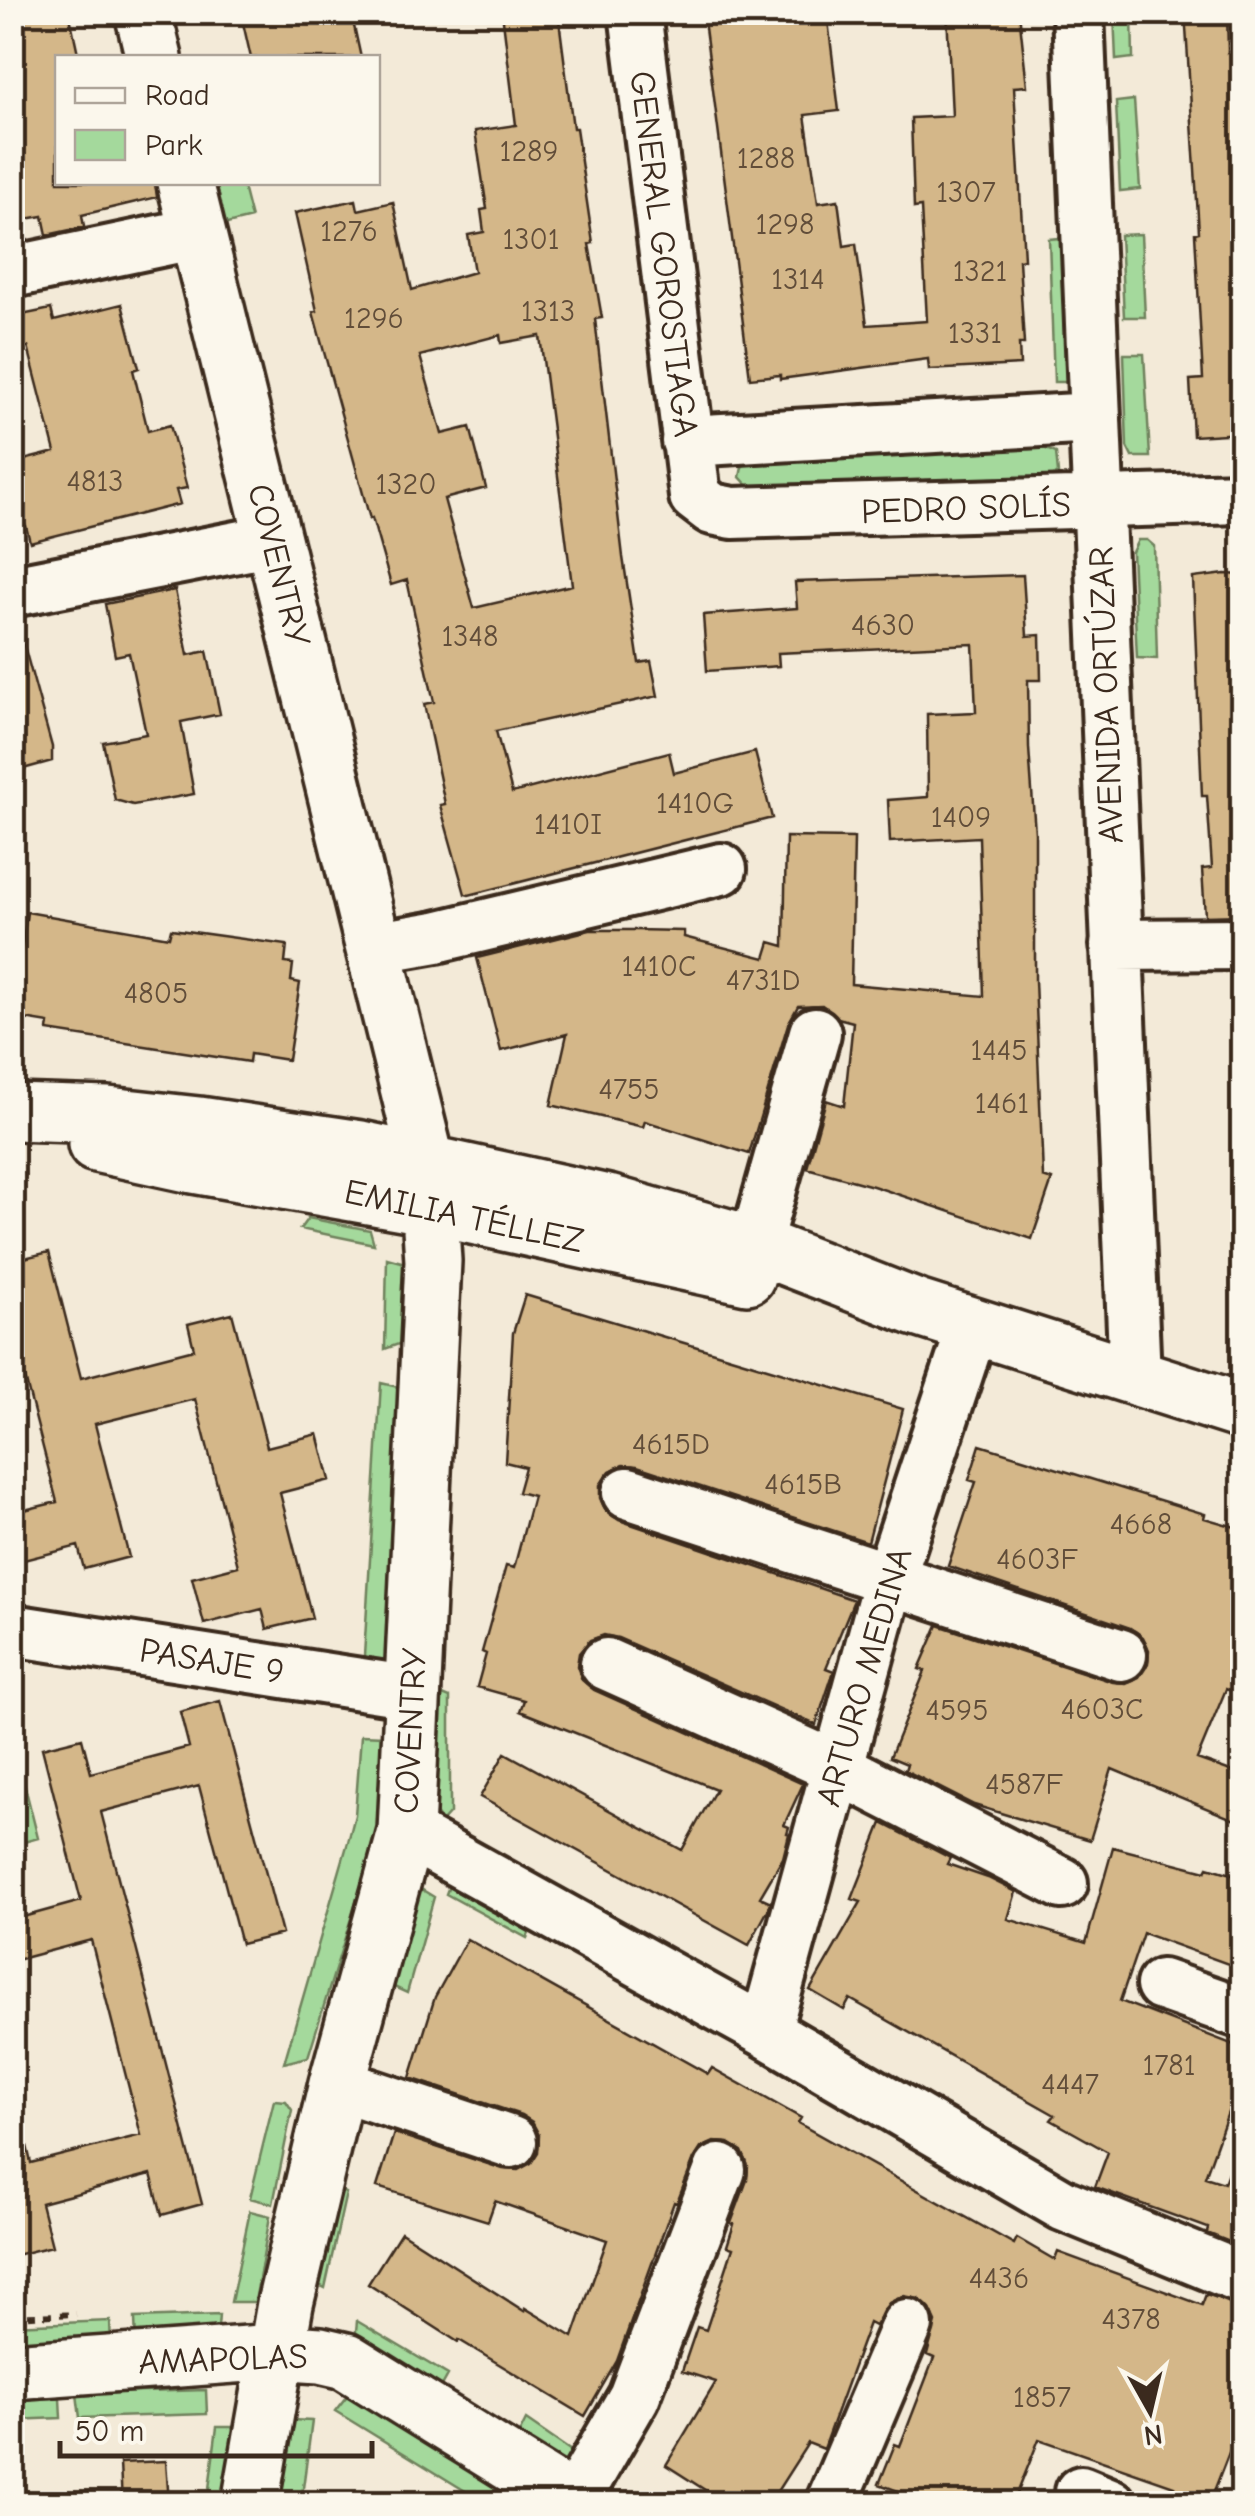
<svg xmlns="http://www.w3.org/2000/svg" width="1255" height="2516" font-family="'Comic Neue',sans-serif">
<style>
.green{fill:#a4d99c;stroke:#70825d;stroke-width:2.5}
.building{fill:#d4b789;stroke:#3b2a1e;stroke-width:2.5;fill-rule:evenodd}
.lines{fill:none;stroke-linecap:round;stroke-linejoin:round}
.street-casing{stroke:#3b2a1e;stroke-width:58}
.secondary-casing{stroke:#3b2a1e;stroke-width:62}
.path{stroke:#3b2a1e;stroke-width:6;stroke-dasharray:8 8;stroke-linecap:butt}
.street{stroke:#fbf7ec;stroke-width:50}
.secondary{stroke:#fbf7ec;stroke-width:55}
.labels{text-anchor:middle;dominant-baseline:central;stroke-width:9;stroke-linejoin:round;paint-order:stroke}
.number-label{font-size:30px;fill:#614d39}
.street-label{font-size:35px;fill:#3b2a1e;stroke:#fbf7ec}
</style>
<rect width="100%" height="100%" fill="#f3ead8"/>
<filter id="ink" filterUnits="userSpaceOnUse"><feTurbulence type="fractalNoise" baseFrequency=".01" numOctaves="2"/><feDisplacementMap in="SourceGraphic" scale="20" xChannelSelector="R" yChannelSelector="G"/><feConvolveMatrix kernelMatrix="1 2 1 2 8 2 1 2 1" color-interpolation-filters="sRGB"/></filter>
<g filter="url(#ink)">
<path class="green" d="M1114,13H1132L1133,58L1116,60Z
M1134,100L1140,189L1120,191L1116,102Z
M213,183H242L251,218L223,225Z
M1141,234L1145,317H1124L1120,235Z
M1071,237L1073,382H1054L1049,239Z
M1124,354H1144L1150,457H1132L1127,447Z
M1044,448L1056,453L1058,473L1048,480L751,489L740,477L742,467L748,461Z
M1138,540H1147L1154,546L1157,659L1137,658L1132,552Z
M308,1218L370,1230L374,1244L300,1229Z
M387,1258L409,1264L407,1341L385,1349Z
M381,1383L398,1387L406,1395L389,1670L363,1672Z
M436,1692L450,1698V1813L442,1822L432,1807Z
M361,1735L383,1736L381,1806L375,1841L308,2057L284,2063L348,1842L355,1815Z
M13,1739L38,1838L13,1845H12Z
M449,1886L531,1929L527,1938L446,1894Z
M421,1889L434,1897L407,1993L383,1982L410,1904Z
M274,2100L286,2101L292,2110L273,2204L250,2198Z
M328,2185L346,2193L325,2288L310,2281Z
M250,2211L270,2216L255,2302H231Z
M219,2315L217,2340L136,2343L135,2318Z
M110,2321L111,2346L13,2348L12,2325Z
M357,2321L448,2375L438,2393L355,2341Z
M206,2390L207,2414L80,2418L77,2394Z
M350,2392L524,2497L519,2503H485L335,2411Z
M60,2398L61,2418L13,2420V2400Z
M290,2420L312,2421L301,2503L279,2504Z
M526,2420L580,2457L570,2474L517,2438Z
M217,2427H241L231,2503L207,2504Z"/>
<path class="building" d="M12,12H69L79,58H58V182H155L157,197L82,215L84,227L47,235L43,216L26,219L12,157V46L19,45Z
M261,12H351L361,58H251L243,23L262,18Z
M502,12H558L573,128H576L593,243L589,244L602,318L595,319L623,557L639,663L651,661L658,696L496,731L512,793L669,752L674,773L755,752L772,818L469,895L465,894L440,805L445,804L424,704L434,702L407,580L391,585L372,518L370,519L313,312L317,311L295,213L356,200L358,210L393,202L412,290L474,272L468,235L484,232L481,210L487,209L475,131L516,125ZM500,335L501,343L540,336L572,585L474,608L444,499L486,488L470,427L442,434L420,356Z
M703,12H827L839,111L805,115L818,203L838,200L844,246L856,244L867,325L927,321L921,207L914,208L911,118L952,116L947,12H1019L1027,86L1014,87L1024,259L1019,260L1024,344H1019L1020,365L929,370L928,359L780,379V375L750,378Z
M1185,12H1227L1228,53L1240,51L1242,335H1239L1242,433L1193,436L1190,380L1203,379L1195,233L1199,232Z
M122,304L139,368L133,370L148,431L170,425L187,488L176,490L180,504L30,542L26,526L12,530V463L55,452L28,347L12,351V317L51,309L54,321Z
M1225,574L1242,575V915L1205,916L1202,869L1212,868L1207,796H1202L1193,578Z
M1023,575L1027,636L1040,635L1041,680H1028L1029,748L1035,833V980L1043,1177L1052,1180L1032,1239L873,1186L807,1168L826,1100L844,1106L853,1022L838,1018L822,1005L798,1006L788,1024L749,1154L645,1121L643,1127L551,1105L567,1034L501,1051L477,958L590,930H634L684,931V937L765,958L770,942L784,946L786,837L854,838L851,984L984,996L979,837L890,842L888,800L928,797L927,714L976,712L973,644L778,653L779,666L707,671L703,615L797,608L795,582Z
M175,590L188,655L207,651L220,714L181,722L194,794L133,805L115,800L103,742L146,734L129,653L115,656L105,604Z
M23,642L52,747V761L12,772V644Z
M27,912L169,937L171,929L287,945L285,963L293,964L291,981L300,983L288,1060L250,1054L249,1062L48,1031L49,1023L12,1017Z
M49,1252L81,1378L194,1349L188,1324L232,1313L267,1447L318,1434L330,1480L280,1493L312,1618L267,1629L262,1609L204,1624L192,1578L238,1566L195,1399L95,1424L129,1557L84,1569L78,1546L20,1561L12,1532V1513L57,1502L12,1327V1261Z
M525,1295L903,1409L868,1542L637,1466L623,1465L610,1471L600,1485V1498L606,1511L619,1520L854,1600L826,1668L834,1671L816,1725L618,1638L604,1635L590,1640L579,1653L577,1666L582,1680L594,1690L803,1784L784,1825L789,1827L787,1833L789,1834L783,1858L760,1897L771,1902L769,1908L749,1945L480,1797L505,1753L682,1850L716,1789L520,1711L524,1700L477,1687L486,1654L482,1652L506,1566L514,1568L533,1496L518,1492L525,1467L505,1462L513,1333Z
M980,1445L1205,1514L1204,1518L1242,1529V1695L1226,1689L1197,1759L1242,1775V1823L1112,1769L1090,1840L974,1805L905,1770L907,1764L890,1757L925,1671L919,1669L938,1625L1113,1682L1126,1683L1139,1677L1148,1663L1149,1650L1143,1637L1130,1628L948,1566L976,1482L969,1480Z
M220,1701L282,1934L241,1944L199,1786L101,1812L202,2204L162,2215L151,2174L41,2203L52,2246L12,2256V2139L25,2137L31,2163L141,2135L91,1940L12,1961V1920L81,1901L42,1748L82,1738L91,1773L189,1747L180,1712Z
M882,1823L950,1858L947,1864L988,1878L1016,1892L1008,1919L1086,1943L1113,1847L1206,1871L1208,1867L1242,1877V1969L1143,1933L1120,2001L1242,2048V2073L1205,2177L1224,2183L1238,2145L1242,2146V2247L1207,2233L1208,2228L1095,2187L1108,2152L1051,2120L1055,2115L850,1999L844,2010L810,1990L861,1902L852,1899Z
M467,1939L708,2074L712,2068L801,2118L798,2123L1014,2244L1017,2238L1055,2260L1058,2252L1202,2305L1206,2294L1242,2306V2419L1209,2504H1167L1174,2486L1039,2439L1013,2504H934L879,2484L895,2444L900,2446L934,2358L927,2355L936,2322L930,2309L919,2299L904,2296L889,2303L875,2326L869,2323L823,2449L808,2443L769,2504H727L666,2465L716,2382L682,2371L697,2327L706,2330L733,2248L727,2246L734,2224L731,2223L747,2180L748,2166L742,2151L729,2143L714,2142L701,2148L694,2159L677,2203L674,2202L617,2361L585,2416L459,2340L458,2342L368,2284L401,2232L524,2311L525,2308L573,2337L607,2240L495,2201L488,2221L377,2187L394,2133L503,2169L518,2170L531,2163L538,2152L539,2135L532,2122L521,2115L410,2078L435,1997Z
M166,2461L169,2504H122L120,2463Z"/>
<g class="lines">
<defs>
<path id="street" d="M635,12L695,496L712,509L733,513L1242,498
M1078,12L1135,1378
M12,272L197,233
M687,441L1095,418
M12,591L273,540
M1116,945L1242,944
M373,948L436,937L721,869
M755,1245L815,1033
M628,1493L1121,1655
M12,1630L412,1692
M606,1664L836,1767L1062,1883
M406,1832L765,2031L1063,2205L1242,2278
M1162,1985L1242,2013
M765,2031L889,1580L973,1326
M337,2084L511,2142
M1081,2492L1110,2504
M572,2504L634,2397L720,2170
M831,2504L907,2325"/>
<path id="secondary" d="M143,12L154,58
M185,182L427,1164L433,1261L406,1832L337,2084L285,2304L250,2504
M12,1112L108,1115L199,1125L361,1149L608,1203L755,1245L917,1308L1242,1411
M96,1144L193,1165L431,1207L747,1276
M12,2371L275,2352L320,2355L346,2361L577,2504"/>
</defs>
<use href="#street" class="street-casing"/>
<use href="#secondary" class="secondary-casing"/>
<path class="path" d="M12,2317L76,2314"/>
<use href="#street" class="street"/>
<use href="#secondary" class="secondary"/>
</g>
</g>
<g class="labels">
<g class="number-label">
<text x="529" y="151">1289</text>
<text x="766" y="158">1288</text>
<text x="966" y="192">1307</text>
<text x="785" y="224">1298</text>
<text x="349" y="231">1276</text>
<text x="531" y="239">1301</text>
<text x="980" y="271">1321</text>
<text x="798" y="279">1314</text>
<text x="548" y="311">1313</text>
<text x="374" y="318">1296</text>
<text x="975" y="333">1331</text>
<text x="95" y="481">4813</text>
<text x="406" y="484">1320</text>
<text x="883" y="625">4630</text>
<text x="470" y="636">1348</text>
<text x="695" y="803">1410G</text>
<text x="961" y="817">1409</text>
<text x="568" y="824">1410I</text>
<text x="659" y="966">1410C</text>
<text x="763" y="980">4731D</text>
<text x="156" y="993">4805</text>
<text x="999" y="1050">1445</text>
<text x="629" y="1089">4755</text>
<text x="1002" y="1103">1461</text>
<text x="671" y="1444">4615D</text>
<text x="803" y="1484">4615B</text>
<text x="1141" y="1524">4668</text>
<text x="1037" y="1559">4603F</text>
<text x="1102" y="1709">4603C</text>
<text x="957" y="1710">4595</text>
<text x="1024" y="1784">4587F</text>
<text x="1169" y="2065">1781</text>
<text x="1070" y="2084">4447</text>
<text x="999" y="2278">4436</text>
<text x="1131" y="2319">4378</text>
<text x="1042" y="2397">1857</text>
</g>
<g class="street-label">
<text transform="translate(664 254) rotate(83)">GENERAL GOROSTIAGA</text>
<text transform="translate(966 508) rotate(-2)">PEDRO SOLÍS</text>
<text transform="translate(279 565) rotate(76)">COVENTRY</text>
<text transform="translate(1106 695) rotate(-92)">AVENIDA ORTÚZAR</text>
<text transform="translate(464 1216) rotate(12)">EMILIA TÉLLEZ</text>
<text transform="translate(212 1661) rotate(9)">PASAJE 9</text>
<text transform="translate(864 1677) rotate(-74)">ARTURO MEDINA</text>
<text transform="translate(410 1731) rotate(-87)">COVENTRY</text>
<text transform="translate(223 2359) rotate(-2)">AMAPOLAS</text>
</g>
</g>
<rect width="1255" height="2516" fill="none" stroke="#fbf7ec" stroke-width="50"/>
<rect x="25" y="25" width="1205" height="2466" fill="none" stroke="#3b2a1e" stroke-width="4" filter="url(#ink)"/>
<rect x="55" y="55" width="325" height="130" fill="#fbf7ec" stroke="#aea59a" stroke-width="2.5"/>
<rect x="75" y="88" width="50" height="15" fill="#fbf7ec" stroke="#aea59a" stroke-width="2.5"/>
<text x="145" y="105" font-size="30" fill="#3b2a1e">Road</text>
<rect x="75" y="130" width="50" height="30" fill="#a4d99c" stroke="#aea59a" stroke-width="2.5"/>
<text x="145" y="155" font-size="30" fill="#3b2a1e">Park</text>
<g transform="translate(1150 2411) rotate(172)" stroke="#fbf7ec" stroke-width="8" paint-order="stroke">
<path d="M0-8L18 38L0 25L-18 38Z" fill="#3b2a1e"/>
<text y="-15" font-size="28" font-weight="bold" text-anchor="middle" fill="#3b2a1e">N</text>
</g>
<path d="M60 2441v15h312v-15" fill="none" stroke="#3b2a1e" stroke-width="5"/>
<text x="75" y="2441" font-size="30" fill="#3b2a1e" stroke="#fbf7ec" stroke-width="8" paint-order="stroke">50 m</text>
</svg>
